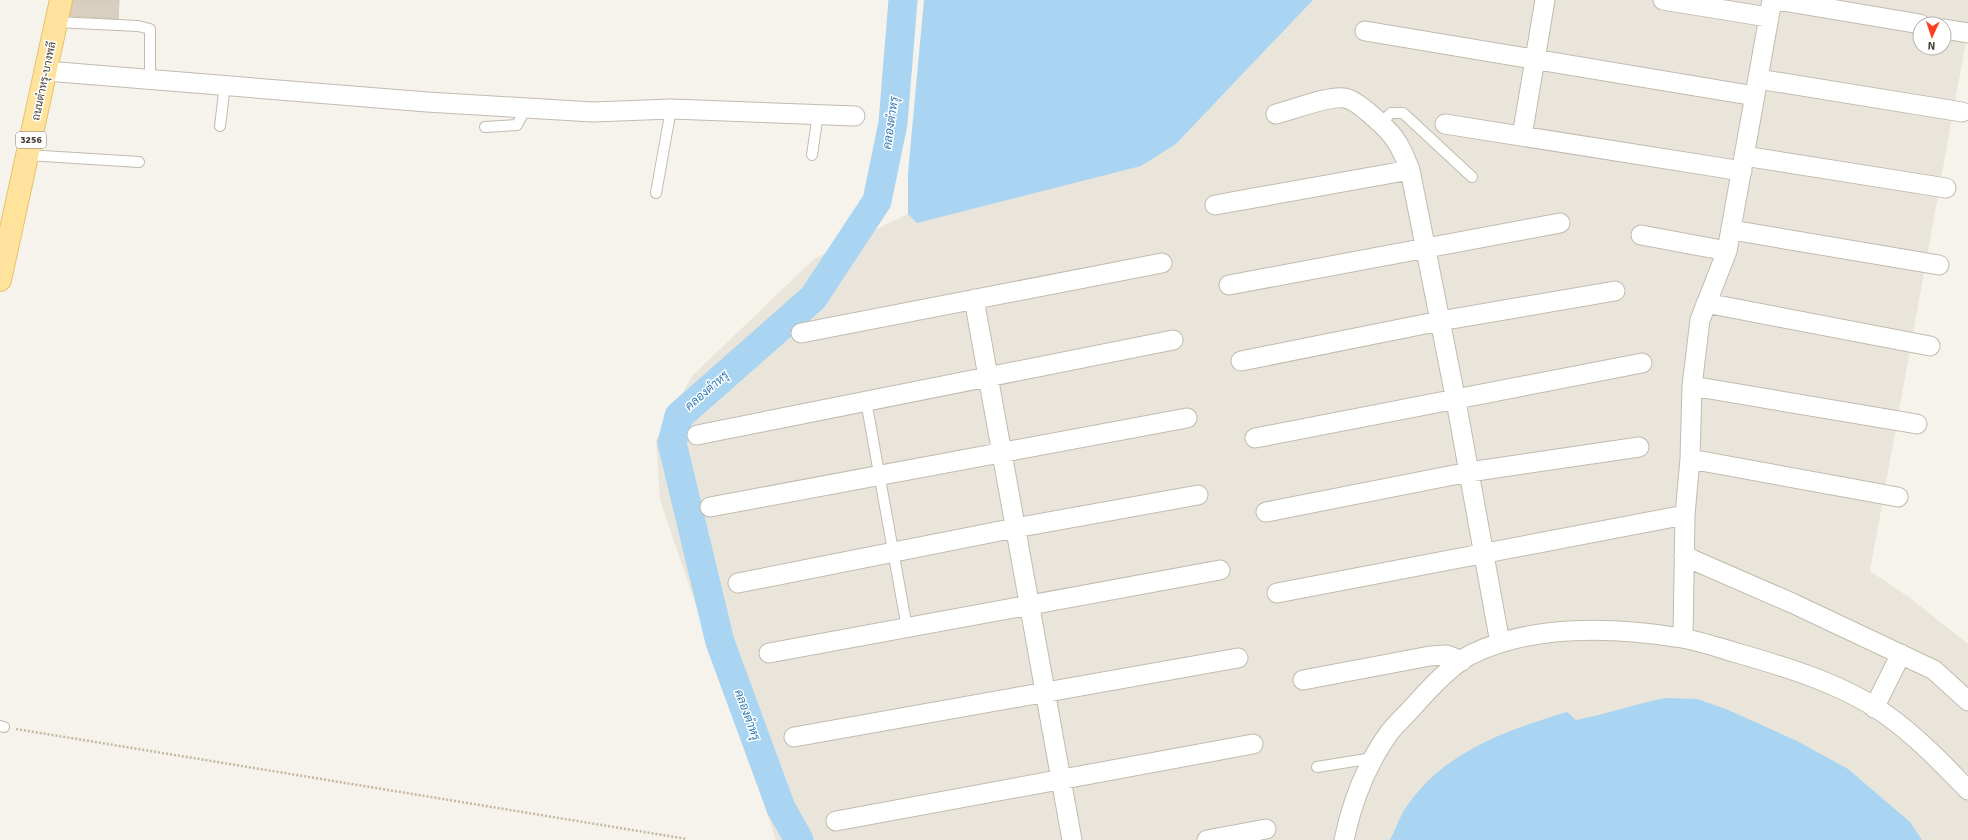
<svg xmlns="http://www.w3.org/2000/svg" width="1968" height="840" font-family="Signika,Sarabun,sans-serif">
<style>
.residential{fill:#eae5da;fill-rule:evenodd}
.water{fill:#a9d4f2}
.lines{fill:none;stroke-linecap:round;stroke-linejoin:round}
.river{stroke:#a9d4f2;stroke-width:29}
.building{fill:#d8cfc1;stroke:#d3c7b4}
.lane-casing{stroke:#c2bbae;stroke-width:12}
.street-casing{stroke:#c2bbae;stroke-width:21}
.primary-casing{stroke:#e6c16a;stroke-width:24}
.path{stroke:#c4b79f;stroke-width:2.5;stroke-dasharray:2 2;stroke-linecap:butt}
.lane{stroke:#fff;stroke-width:10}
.street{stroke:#fff;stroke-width:19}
.primary{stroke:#ffe39c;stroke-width:22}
.labels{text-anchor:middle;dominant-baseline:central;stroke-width:3;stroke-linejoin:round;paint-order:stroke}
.shield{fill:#fff;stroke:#817c74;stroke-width:1}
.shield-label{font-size:10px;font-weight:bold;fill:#4b4439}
.street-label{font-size:11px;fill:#4b4439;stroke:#fff}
.water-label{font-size:12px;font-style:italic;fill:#2e7ab2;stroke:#fff}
</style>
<rect width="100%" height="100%" fill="#f6f3ec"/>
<path class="residential" d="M1313,0H1968V30L1870,571L1910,598L1968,644V840H776L660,500L656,440L692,376L814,259L908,214L1141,166L1176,144ZM1920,24H1944V48H1920Z"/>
<path class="water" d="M924,0H1313L1176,144L1141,166L917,223L908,214V173Z
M1665,698L1697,699L1726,709L1797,741L1848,769L1910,822L1922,840H1390C1395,831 1398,821 1403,812C1440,753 1504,731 1567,712L1576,720C1607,714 1635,704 1665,698Z"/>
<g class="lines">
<path class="river" d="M799,840L781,808L720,642L672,443L679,416L813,298L877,201L893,123L903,0"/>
</g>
<path class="building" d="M73,0H119L118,19L70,16Z"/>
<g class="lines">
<defs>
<path id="lane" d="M56,22L138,26L150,29V79
M1380,124L1391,113H1403L1472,177
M220,126L225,85
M485,127L517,125L526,108
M27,155L139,162
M812,155L818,114
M656,193L671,109
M866,401L907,628
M0,726L4,727
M1317,767L1373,758"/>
<path id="street" d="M1663,0L1768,17
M1777,0L1920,24
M1944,29L1968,33
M1365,31L1755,96
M46,71L427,102L593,112L671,109L855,116
M1758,79L1962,112
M1276,114C1293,110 1329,95 1345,98C1357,100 1383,125 1391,134C1400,144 1405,158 1410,170L1456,401L1500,643
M1445,124L1742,171
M1522,136L1545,0
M1744,156L1946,188
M1215,205L1410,170
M1732,230L1939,265
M1641,235L1727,251
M1229,285L1560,223
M974,299L1072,840
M1706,303L1930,346
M801,333L1162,263
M1241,361L1440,321L1615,291
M1692,386L1917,424
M697,435L1173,340
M1255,438L1642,363
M1690,459L1898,497
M710,507L1187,418
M1266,512L1469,472L1639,447
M1684,556L1792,603L1934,670L1968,701
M738,583L1015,528L1198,495
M1277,593L1685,515
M1683,638L1685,515L1690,459L1692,386L1700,320L1727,251L1772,0
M769,653L1220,570
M1303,680L1430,656L1447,655L1462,661
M1874,708L1901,654
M794,737L1238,658
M836,821L1253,744
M1207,840L1266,829
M1344,840C1352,802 1366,765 1389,733C1396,724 1405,716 1413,707C1428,690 1450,666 1470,655C1531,624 1615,627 1681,638C1700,641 1719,648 1737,653C1786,667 1843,684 1885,714C1915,735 1942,763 1968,790"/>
<path id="primary" d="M0,280L61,0"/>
</defs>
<use href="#lane" class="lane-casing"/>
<use href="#street" class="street-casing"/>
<use href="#primary" class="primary-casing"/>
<path class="path" d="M16,729L687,839"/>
<use href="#lane" class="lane"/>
<use href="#street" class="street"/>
<use href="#primary" class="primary"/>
</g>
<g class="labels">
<rect class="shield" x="16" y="132" width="30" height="16" rx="3"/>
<g class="shield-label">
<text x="31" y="140">3256</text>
</g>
<g class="street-label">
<text transform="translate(44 81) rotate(-78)">ถนนตำหรุ-บางพลี</text>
</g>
<g class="water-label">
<text transform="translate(891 123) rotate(-82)">คลองตำหรุ</text>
<text transform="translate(707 391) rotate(-41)">คลองตำหรุ</text>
<text transform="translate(747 715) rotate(70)">คลองตำหรุ</text>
</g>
</g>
<g transform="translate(1932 36) rotate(183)"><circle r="19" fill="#ffffff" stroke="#b7b4b0"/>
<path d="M0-3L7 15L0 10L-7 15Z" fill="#fc3f1d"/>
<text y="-6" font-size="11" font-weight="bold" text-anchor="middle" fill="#4b4439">N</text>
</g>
</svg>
